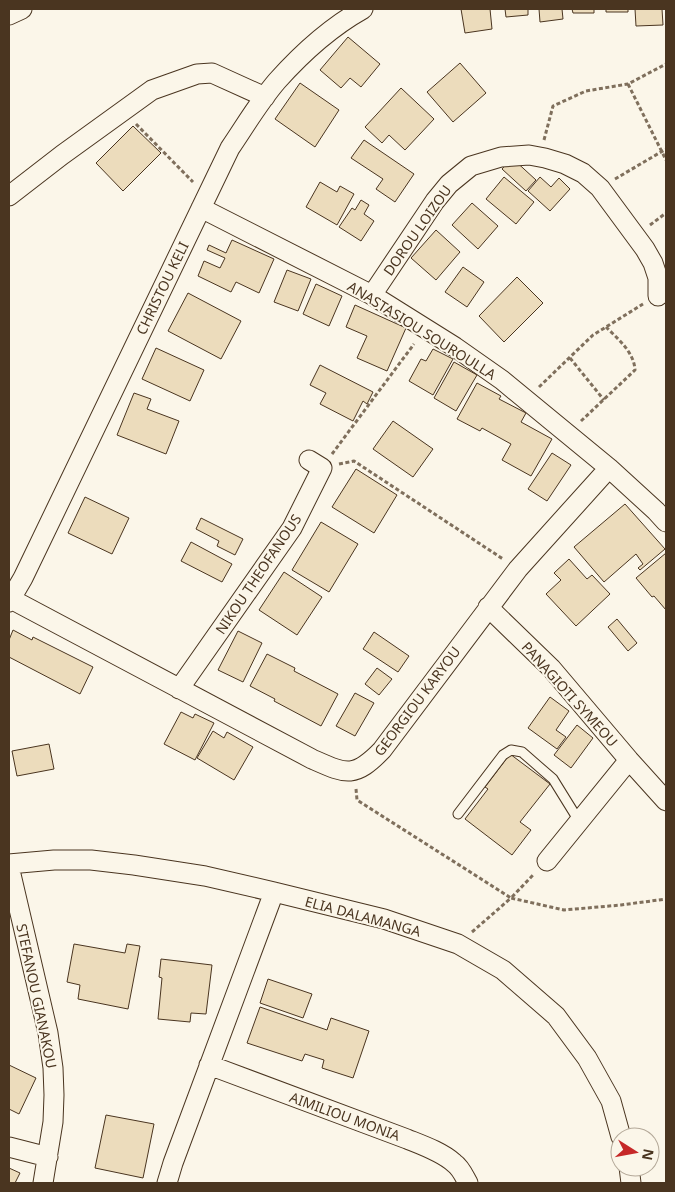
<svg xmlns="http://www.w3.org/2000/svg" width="675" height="1192" font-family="'Noto Sans',sans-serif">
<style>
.building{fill:#ecdcbc;stroke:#4a3520}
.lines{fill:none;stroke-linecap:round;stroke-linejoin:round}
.lane-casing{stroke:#4a3520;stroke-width:11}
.street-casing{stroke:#4a3520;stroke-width:21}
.path{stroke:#7f6f5c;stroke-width:3;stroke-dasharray:4 2.5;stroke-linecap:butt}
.lane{stroke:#fbf6e9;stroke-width:9}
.street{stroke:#fbf6e9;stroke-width:19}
.labels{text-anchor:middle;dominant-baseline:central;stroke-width:4;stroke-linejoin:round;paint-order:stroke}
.street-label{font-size:14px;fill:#4a3520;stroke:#fbf6e9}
</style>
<rect width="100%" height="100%" fill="#fbf6e9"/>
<path class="building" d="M461,9H490L492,29L465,33Z
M505,9H528V15L506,17Z
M539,9H562L563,19L540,22Z
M572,9H594V13H573Z
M606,9H628V12H606Z
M635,9H662L663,25L636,26Z
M348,37L380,64L361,87L350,78L341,88L320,70Z
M460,63L486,93L453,122L427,92Z
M300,83L339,110L315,147L275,119Z
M401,88L434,119L405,150L389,135L382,143L365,127Z
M133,126L161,153L123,191L96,163Z
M364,140L414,174L395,202L376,189L383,179L351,158Z
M512,158L536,180L526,191L502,169Z
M504,177L534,202L516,224L486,199Z
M540,177L551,187L559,178L570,189L550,211L528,191Z
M320,182L337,192L340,186L354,194L337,225L306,207Z
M361,200L369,205L364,214L374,221L361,241L339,227L352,208L355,210Z
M472,203L498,226L478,249L452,225Z
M436,230L460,252L436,280L411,258Z
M232,240L274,259L259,293L236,282L231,292L198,276L204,261L220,268L225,258L207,250L209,245L226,253Z
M463,267L484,282L467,307L445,292Z
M287,270L311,279L298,311L274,302Z
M517,277L543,303L504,342L479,316Z
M316,284L342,296L329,326L303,314Z
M188,293L241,321L221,359L168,331Z
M355,305L406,328L387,371L357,358L367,336L346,327Z
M156,348L204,370L190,401L142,379Z
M433,349L453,359L433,395L409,381L421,359L426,361Z
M454,362L477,375L456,411L434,398Z
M320,365L373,392L367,404L363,401L353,421L320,404L326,393L310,385Z
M477,383L501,396L499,399L526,413L521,422L552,439L531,476L502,460L511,444L482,428L480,431L457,419Z
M134,393L151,399L147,409L179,421L166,454L117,435Z
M393,421L433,449L413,477L373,449Z
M552,453L571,465L547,501L528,489Z
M356,469L397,495L374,533L332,507Z
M85,497L129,518L112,554L68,533Z
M625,504L665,549L640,570L638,568L643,564L636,554L604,582L574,547Z
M201,518L243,539L235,555L217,546L219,541L196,529Z
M321,522L358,544L329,592L292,570Z
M191,542L232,564L222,582L181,561Z
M666,553V610L654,596L652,597L636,578Z
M569,559L587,579L592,575L610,594L576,626L546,594L561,580L554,573Z
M284,572L322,597L297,635L259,610Z
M617,619L637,643L628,651L608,627Z
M13,630L32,640L33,637L93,667L80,694L9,657V640Z
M238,631L262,643L243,682L218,670Z
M374,632L409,656L398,672L363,649Z
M267,654L295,668L294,671L338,694L321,726L274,701L275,699L250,686Z
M377,668L392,679L379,695L365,684Z
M355,693L374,703L355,736L336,726Z
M550,697L569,711L556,730L566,737L557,749L528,728Z
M181,712L193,718L195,714L214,723L195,760L164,744Z
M577,725L593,738L571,768L554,755Z
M213,731L224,738L227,732L253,747L234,780L197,758Z
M49,744L54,769L17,776L12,751Z
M510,754L550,784L520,822L531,830L512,855L465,819L488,789L485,787Z
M74,944L125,953L127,944L140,946L128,1009L78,999L80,985L67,982Z
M161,959L212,965L206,1014L191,1013L190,1022L158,1019L162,978L159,977Z
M268,979L312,994L303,1018L260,1003Z
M260,1007L327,1030L331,1018L369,1031L353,1078L322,1068L324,1060L305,1054L302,1061L247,1043Z
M9,1065L36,1078L19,1114L9,1109Z
M106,1115L154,1124L143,1178L95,1168Z
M9,1168L20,1173L15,1183H9Z"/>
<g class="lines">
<defs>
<path id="lane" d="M458,814L503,755L511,750L522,752L553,779L579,821"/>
<path id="street" d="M9,15L22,9
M9,196L62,155L152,90L197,74L212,73L265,97
M201,208L372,295L455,347L502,380L609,468L656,511L666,522
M372,295L435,201L449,184L471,166L501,157L529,155L545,158L565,164L583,173L600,188L645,249L653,263L658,278V296
M11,599L312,759C346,774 354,779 382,750L518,569L609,468
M9,602L23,578L230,148C245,126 259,102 277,81C302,53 331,27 363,9
M488,607L551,668L629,760L666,801
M179,689L292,528L322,468L309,460
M547,861L629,760
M9,864L54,860H91L134,865L205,876L274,892L384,919L458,944L503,970L556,1016L587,1058L611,1101L621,1137
M9,866L48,1033L53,1068L54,1095L53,1122L43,1183
M209,1065L407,1139C422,1145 442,1152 454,1163C461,1168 464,1176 468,1183
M9,1147L48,1157
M629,1167L631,1183
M167,1183L173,1163L274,892"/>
</defs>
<use href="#lane" class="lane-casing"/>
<use href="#street" class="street-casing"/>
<path class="path" d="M628,84L666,160
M136,124L193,182
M544,140L553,106L586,91L628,84L666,64
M615,179L666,149
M650,225L666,213
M570,358L604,400
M539,387L593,335L606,327L643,304
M581,421L635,370C634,352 618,339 606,327
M332,454L414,344
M339,464L354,461L503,559
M356,789L357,800L511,898L534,874
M472,932L511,898L564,910L621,905L666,899"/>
<use href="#lane" class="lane"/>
<use href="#street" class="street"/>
</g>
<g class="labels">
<g class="street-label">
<text transform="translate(417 230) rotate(-55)">DOROU LOIZOU</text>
<text transform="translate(162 288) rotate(-64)">CHRISTOU KELI</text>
<text transform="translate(422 330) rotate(32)">ANASTASIOU SOUROULLA</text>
<text transform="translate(258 574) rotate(-56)">NIKOU THEOFANOUS</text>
<text transform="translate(570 694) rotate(48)">PANAGIOTI SYMEOU</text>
<text transform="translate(417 701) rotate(-53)">GEORGIOU KARYOU</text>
<text transform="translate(363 916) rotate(15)">ELIA DALAMANGA</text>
<text transform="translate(37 996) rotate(78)">STEFANOU GIANAKOU</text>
<text transform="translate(345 1116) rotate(20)">AIMILIOU MONIA</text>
</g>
</g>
<rect width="675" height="1192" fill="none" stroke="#4a3520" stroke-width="20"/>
<g transform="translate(635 1152) rotate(101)"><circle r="24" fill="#fbf6e9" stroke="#b4a999"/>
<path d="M0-4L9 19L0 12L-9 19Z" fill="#c62828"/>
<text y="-8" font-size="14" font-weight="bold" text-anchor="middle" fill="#4a3520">N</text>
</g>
</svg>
